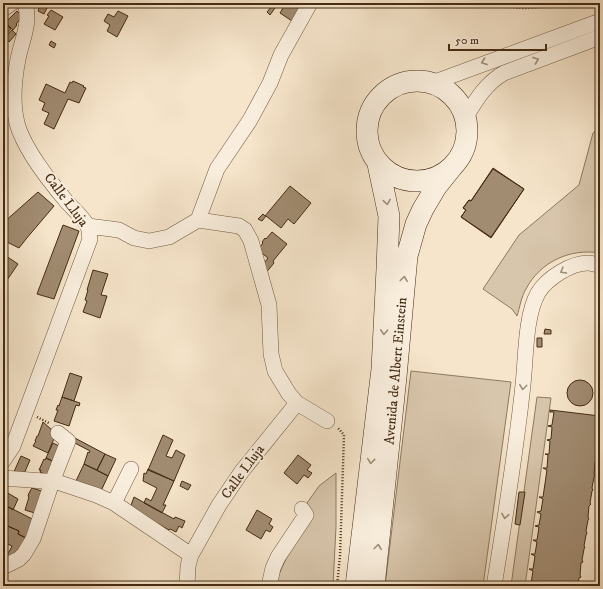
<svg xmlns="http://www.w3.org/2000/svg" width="603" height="589" font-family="'IM FELL DW Pica',serif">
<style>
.green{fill:#d8c6ac;stroke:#8e795f}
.building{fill:#a18c72;stroke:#452c12}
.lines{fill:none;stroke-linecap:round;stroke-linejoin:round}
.street-casing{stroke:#715a40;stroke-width:16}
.secondary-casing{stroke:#452c12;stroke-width:22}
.path{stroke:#452c12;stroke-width:2.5;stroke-dasharray:1 2;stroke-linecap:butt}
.street{stroke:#f9eedd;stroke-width:15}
.secondary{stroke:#f9eedd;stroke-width:21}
.oneway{stroke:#9f8d78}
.labels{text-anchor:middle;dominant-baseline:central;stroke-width:4;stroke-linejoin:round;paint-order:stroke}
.street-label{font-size:14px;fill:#452c12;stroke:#f9eedd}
</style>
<rect width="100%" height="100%" fill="#f6e5cb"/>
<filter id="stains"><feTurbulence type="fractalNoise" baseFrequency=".005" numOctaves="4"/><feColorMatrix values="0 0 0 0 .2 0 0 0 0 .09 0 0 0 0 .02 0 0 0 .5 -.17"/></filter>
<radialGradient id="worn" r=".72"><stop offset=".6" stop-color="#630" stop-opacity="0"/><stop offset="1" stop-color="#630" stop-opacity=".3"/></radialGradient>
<path class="green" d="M600,127V253C570,248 540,262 526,289C521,297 520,307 517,316L512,309L483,289L519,235L579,185L593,133Z
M411,371L511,382L483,586H385Z
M537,397L551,398L525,586H511Z
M336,473V527L333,586H275C283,560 298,538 312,515L307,503L319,486Z"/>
<path class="building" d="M41,3L48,6L44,14L38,11Z
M282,3L286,5L287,3H293L303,10L295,23L280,13L283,8L280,6Z
M272,6L275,8L270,15L267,12Z
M51,10L63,17L55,30L44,24L49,16L47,15Z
M17,11L22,17L16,24L17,25L13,30L4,21L6,19L8,20Z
M118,11L128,16L117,37L107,31L110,25L104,21L108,14L114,17Z
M5,23L11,29L4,37L3,25Z
M12,30L16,34L9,42L5,38Z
M51,41L56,44L54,48L49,45Z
M73,81L84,86L83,87L86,88L79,103L68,99L54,129L44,124L49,113L42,110L45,103L39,100L46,84L65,93L70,82L72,83Z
M493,168L524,189L491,238L461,217L466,210L463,208L469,200L471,201Z
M493,169L524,189L491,237L461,217L466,210L463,208L469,200L471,201Z
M290,186L311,203L294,224L288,219L281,228L266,216L262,221L258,219L263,214L265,216Z
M38,192L54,206L26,239L19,248L3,240V223Z
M63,225L79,231L54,299L37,294Z
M272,232L287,244L273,261L274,263L264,275L261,267L268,258L258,250L263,243L262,242L265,238L266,239Z
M3,254L18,264L3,286Z
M93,270L108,274L101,295L107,296L100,318L83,312L87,301L85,300L88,290H87Z
M545,329L551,330V334H544Z
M537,338H542V347H537Z
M70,373L82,377L74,401L62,397Z
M567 393a13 13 0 1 1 26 0a13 13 0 1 1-26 0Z
M62,397L80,403L79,406L76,405L69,426L54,421L58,410H56L58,405L59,406Z
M550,410L600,416V433L598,445L599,447L597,448V461L595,462L594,474L595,476L594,477L592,488L593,490L592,491L590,503L591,504L589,506L588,517L589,519L588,520L586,531L587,533L586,535L584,546L585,547L584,549L582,560L583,562L581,563L580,575L581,577L579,578L578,586H538L526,583H531L533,571L529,569H533L535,556L531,554H535L537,542L533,540H537L539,527L535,526L539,525L541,514L537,512L541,511L543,499L539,497H543L547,470L543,468H547L548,455L545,454H549L550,441L547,440L551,439L552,427L548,426L552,425L554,412H550Z
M43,422L52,430L50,434L55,436L48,453L33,446L36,441H35L37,436H38Z
M163,435L173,440L166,456L172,458L176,450L185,455L174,481L148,470Z
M73,437L105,454L97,470L84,464L88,452L89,453L90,451L71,441Z
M53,443L63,448L57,463L46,458Z
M105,454L116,459L108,476L97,470Z
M298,455L311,465L307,470L312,473L308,478L304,475L297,484L284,473Z
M21,456L30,460L23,476L13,474Z
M46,458L57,463L51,477L40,472L41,470H39L44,459L45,460Z
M84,464L108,476L100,493L76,481Z
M148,469L174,481L163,505H166L162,513L144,503L146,498L151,501L157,488L143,481L144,473L146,474Z
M182,481L191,485L188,490L180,486Z
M32,488L45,492L38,514L25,510L29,497L28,496L29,493Z
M6,492L18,499L13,510L3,504V498Z
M519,492H525L520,525L515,524Z
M134,497L174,519L175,517L185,521L182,528L179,526L176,532L170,529L169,530L130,508Z
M3,504L36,521L28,539L18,534L19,531L3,524L5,519L3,518L5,515L3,514Z
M257,510L272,519L269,524L273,527L270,532L266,530L261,539L246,530Z
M3,524L19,531L18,534L28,539L8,562L4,556L9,552L12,546L3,542Z"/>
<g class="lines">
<defs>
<path id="street" d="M3,9L12,3
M432,83L600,21
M465,118C476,100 486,83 504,73L600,37
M198,220L217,169L250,120L270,83L281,55L310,3
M88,226L119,230L134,238L149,241L169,237L198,220L239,226L245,230L251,241L269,305L271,354L275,371L289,394L297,403L327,421
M3,461L13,446L90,239C89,236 90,231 88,227C86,220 72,208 67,202C50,182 23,147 17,123C12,103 14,80 18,59C22,40 31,22 25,3
M3,478L57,482L96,495L114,503L191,555
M114,503L131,469
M3,567L19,559L24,554L33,539L52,482L68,441L58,433
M187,586L188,566L191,555L219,505L242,471L297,403
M269,586L273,568L278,557L306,515L302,509
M494,586C505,519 516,452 523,385C526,358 525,316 538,293C547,278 571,263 588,263C592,263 596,265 600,265"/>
<path id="secondary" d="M367 131a50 50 0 1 1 100 0a50 50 0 1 1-100 0Z
M356,586L382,369L387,269L389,216L378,164
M374,586L396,377L407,256L416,224L423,209L436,187L452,167"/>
</defs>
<use href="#street" class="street-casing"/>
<use href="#secondary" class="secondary-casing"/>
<path class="path" d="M496,3C516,11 542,8 563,3
M37,417L49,423
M337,586L340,556L344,435L338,428"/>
<use href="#street" class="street"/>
<use href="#secondary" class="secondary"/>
</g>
<defs><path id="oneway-chevron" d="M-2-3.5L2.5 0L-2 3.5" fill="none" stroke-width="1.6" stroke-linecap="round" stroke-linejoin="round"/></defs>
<g class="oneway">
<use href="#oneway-chevron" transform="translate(536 60) rotate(-20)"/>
<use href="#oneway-chevron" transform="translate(484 62) rotate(160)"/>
<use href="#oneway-chevron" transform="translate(387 202) rotate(81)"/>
<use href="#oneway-chevron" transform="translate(563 271) rotate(150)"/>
<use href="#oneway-chevron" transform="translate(404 279) rotate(-83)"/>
<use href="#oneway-chevron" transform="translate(384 332) rotate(93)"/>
<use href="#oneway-chevron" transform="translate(523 387) rotate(97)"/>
<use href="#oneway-chevron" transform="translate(371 461) rotate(96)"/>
<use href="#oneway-chevron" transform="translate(505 516) rotate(99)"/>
<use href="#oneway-chevron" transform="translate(378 547) rotate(-83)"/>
</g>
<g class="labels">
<g class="street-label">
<text transform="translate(66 200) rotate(53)">Calle Lluja</text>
<text transform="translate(396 371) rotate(-85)">Avenida de Albert Einstein</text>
<text transform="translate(243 472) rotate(-54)">Calle Lluja</text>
</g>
</g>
<rect width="603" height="589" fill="none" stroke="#f6e5cb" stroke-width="16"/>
<rect x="4" y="4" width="595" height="581" fill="none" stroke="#452c12" stroke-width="2"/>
<rect x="8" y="8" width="587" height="573" fill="none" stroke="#452c12"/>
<path d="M449 44v6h97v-6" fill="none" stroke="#452c12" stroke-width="2"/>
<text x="455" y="44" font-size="12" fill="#452c12" stroke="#f9eedd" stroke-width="3" paint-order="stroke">50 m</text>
<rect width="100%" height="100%" filter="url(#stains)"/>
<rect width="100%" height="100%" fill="url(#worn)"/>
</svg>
